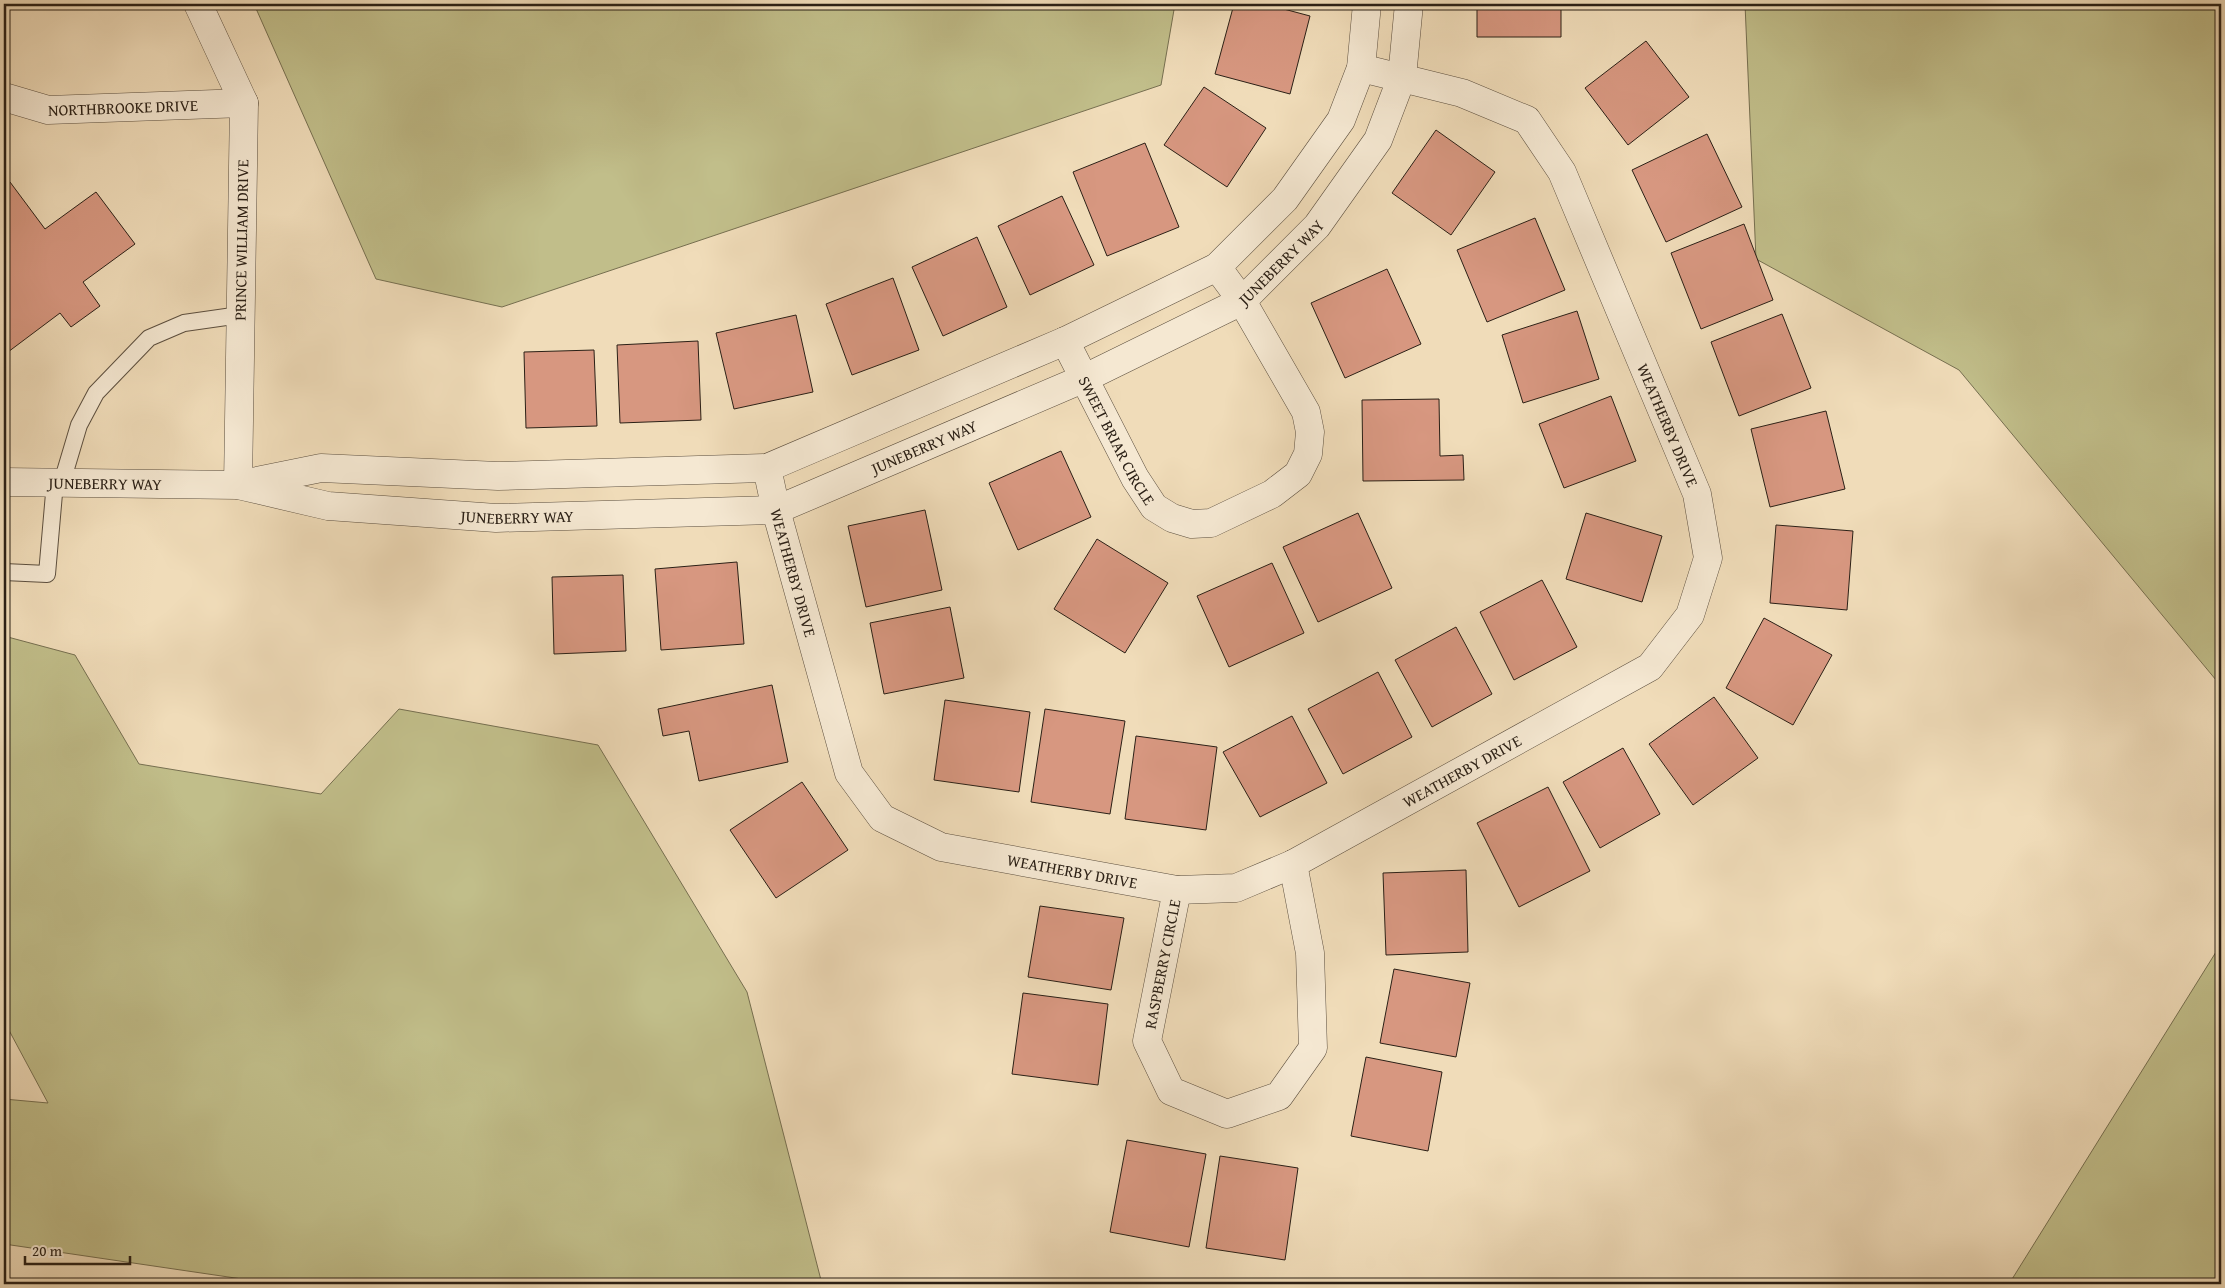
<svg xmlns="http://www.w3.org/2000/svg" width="2225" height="1288" font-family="'Gentium Book Plus',serif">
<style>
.green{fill:#c1be8a;stroke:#766f50}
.building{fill:#d79780;stroke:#2b2016}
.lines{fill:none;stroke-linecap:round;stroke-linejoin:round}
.service-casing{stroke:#5c4f3f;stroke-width:18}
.minor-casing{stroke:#5c4f3f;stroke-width:29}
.service{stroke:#f5e8d2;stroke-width:16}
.minor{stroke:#f5e8d2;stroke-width:28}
.labels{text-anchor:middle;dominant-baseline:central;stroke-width:4;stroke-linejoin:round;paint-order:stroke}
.street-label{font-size:16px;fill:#2b2016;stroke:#f5e8d2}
</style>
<rect width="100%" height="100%" fill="#f0dcb9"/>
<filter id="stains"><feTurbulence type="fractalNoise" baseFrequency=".004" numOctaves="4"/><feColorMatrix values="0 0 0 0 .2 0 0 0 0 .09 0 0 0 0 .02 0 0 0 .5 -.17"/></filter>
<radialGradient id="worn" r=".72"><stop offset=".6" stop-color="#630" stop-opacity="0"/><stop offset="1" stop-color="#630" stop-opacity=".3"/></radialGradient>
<path class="green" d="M254,4H1175L1161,85L502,307L376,279Z
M1745,4H2221V686L1959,370L1756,259Z
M4,636L75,655L139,764L321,794L399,709L598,745L747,992L822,1284H276L4,1244V1099L48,1103L4,1021Z
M2221,944V1284H2009Z"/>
<path class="building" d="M1234,4H1265L1310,16L1290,94L1215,74Z
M1477,4H1561V37H1477Z
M1646,41L1689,97L1628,145L1585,88Z
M1204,87L1266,128L1227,187L1164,145Z
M1436,130L1495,172L1451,235L1392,193Z
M1707,134L1742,207L1666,242L1632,170Z
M1145,143L1179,227L1107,256L1073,172Z
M10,182L45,229L96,192L135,244L83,282L100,306L71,327L60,313L4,355V186Z
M1062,196L1094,265L1030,295L998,226Z
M1535,218L1565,290L1487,322L1457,250Z
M1744,224L1773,300L1701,329L1671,253Z
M977,237L1007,307L943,336L912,267Z
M1387,269L1421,344L1345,378L1311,303Z
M893,278L919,350L852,375L826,304Z
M1577,311L1599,379L1523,403L1502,335Z
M1782,314L1811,388L1739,416L1711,342Z
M796,315L813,392L734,409L716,333Z
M698,341L701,420L620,423L617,345Z
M594,350L597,426L526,428L524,352Z
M1611,396L1636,461L1564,488L1539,424Z
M1439,399L1440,456L1463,455L1464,480L1363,481L1362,400Z
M1826,411L1845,489L1770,507L1751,429Z
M1061,451L1091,517L1018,550L989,483Z
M925,510L942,590L866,607L848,526Z
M1358,513L1392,588L1318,622L1283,547Z
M1586,513L1662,536L1642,602L1566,579Z
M1776,525L1853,531L1847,610L1770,603Z
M1097,539L1168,583L1125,653L1054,609Z
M737,562L744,644L661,650L655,569Z
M1272,563L1304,633L1229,667L1197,596Z
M623,575L626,651L554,654L552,577Z
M1542,580L1577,647L1514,680L1480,612Z
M950,607L964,678L884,694L870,623Z
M1764,618L1832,655L1793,725L1726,688Z
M1456,627L1492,694L1432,727L1395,660Z
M1378,672L1412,737L1343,774L1308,709Z
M772,685L788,762L699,781L689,731L663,736L658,709Z
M1714,697L1758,758L1693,805L1649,744Z
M945,700L1030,712L1019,792L934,780Z
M1045,709L1125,721L1110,814L1031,802Z
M1292,716L1327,783L1260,817L1223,752Z
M1136,736L1217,747L1206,830L1125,819Z
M1623,748L1660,814L1600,848L1563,782Z
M802,782L848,850L776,898L730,830Z
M1548,787L1590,871L1519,907L1477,823Z
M1466,870L1468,952L1386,955L1383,873Z
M1040,906L1124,918L1111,990L1028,977Z
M1394,969L1470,983L1456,1057L1380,1043Z
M1023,993L1108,1004L1098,1085L1012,1074Z
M1366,1057L1442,1072L1428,1151L1351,1136Z
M1127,1140L1206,1154L1189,1247L1110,1232Z
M1220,1156L1298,1168L1285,1260L1206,1248Z"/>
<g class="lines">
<defs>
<path id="service" d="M62,482L79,425L96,393L149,338L184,323L240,315
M4,572L47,574L55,482"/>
<g id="minor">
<path d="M198,4L244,103L238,485"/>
<path id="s1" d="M4,97L48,110L244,103"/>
<path id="s2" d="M1065,341L1135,478L1154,507L1172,518L1192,524L1211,523L1272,494L1298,474L1308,454L1310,432L1306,412L1242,301L1217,267"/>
<path id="s3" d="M767,468L776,510L849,773L882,818L941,847L1177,890L1236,888L1293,864L1650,667L1690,615L1708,558L1697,494L1562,172L1527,120L1462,93L1361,68"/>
<path id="s4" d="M4,482L238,485L328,506L496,518L776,510L1085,378L1242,301L1317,226L1378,140L1402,77L1409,4"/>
<path d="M247,483L321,468L498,476L767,468L1065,341L1217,267L1285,199L1341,120L1361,68L1367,4"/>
<path d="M1177,890L1147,1041L1171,1091L1227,1114L1279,1096L1313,1048L1310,953L1293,864"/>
</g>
</defs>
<use href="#service" class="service-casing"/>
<use href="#minor" class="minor-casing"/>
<use href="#service" class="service"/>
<use href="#minor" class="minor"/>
</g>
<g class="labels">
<g class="street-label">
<text stroke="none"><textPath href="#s1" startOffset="121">NORTHBROOKE DRIVE</textPath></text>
<text transform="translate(241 240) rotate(-89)">PRINCE WILLIAM DRIVE</text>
<text stroke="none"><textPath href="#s4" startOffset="1341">JUNEBERRY WAY</textPath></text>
<text transform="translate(1668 425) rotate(67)">WEATHERBY DRIVE</text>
<text stroke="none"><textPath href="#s2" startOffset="112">SWEET BRIAR CIRCLE</textPath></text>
<text stroke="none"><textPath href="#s4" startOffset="936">JUNEBERRY WAY</textPath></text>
<text stroke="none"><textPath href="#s4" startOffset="101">JUNEBERRY WAY</textPath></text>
<text stroke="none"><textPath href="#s4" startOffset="516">JUNEBERRY WAY</textPath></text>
<text stroke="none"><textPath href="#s3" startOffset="108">WEATHERBY DRIVE</textPath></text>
<text stroke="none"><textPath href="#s3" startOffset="991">WEATHERBY DRIVE</textPath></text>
<text stroke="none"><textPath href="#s3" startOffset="571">WEATHERBY DRIVE</textPath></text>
<text transform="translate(1162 964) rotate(-79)">RASPBERRY CIRCLE</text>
</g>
</g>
<rect width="2225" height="1288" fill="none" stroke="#f0dcb9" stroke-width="20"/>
<rect x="5" y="5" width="2215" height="1278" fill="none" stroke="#2b2016" stroke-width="2.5"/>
<rect x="10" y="10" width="2205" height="1268" fill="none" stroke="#2b2016"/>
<path d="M25 1256v8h105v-8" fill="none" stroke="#2b2016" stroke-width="2.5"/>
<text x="32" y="1256" font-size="15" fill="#2b2016" stroke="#f5e8d2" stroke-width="4" paint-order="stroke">20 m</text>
<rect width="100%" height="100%" filter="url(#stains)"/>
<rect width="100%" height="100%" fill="url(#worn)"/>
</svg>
